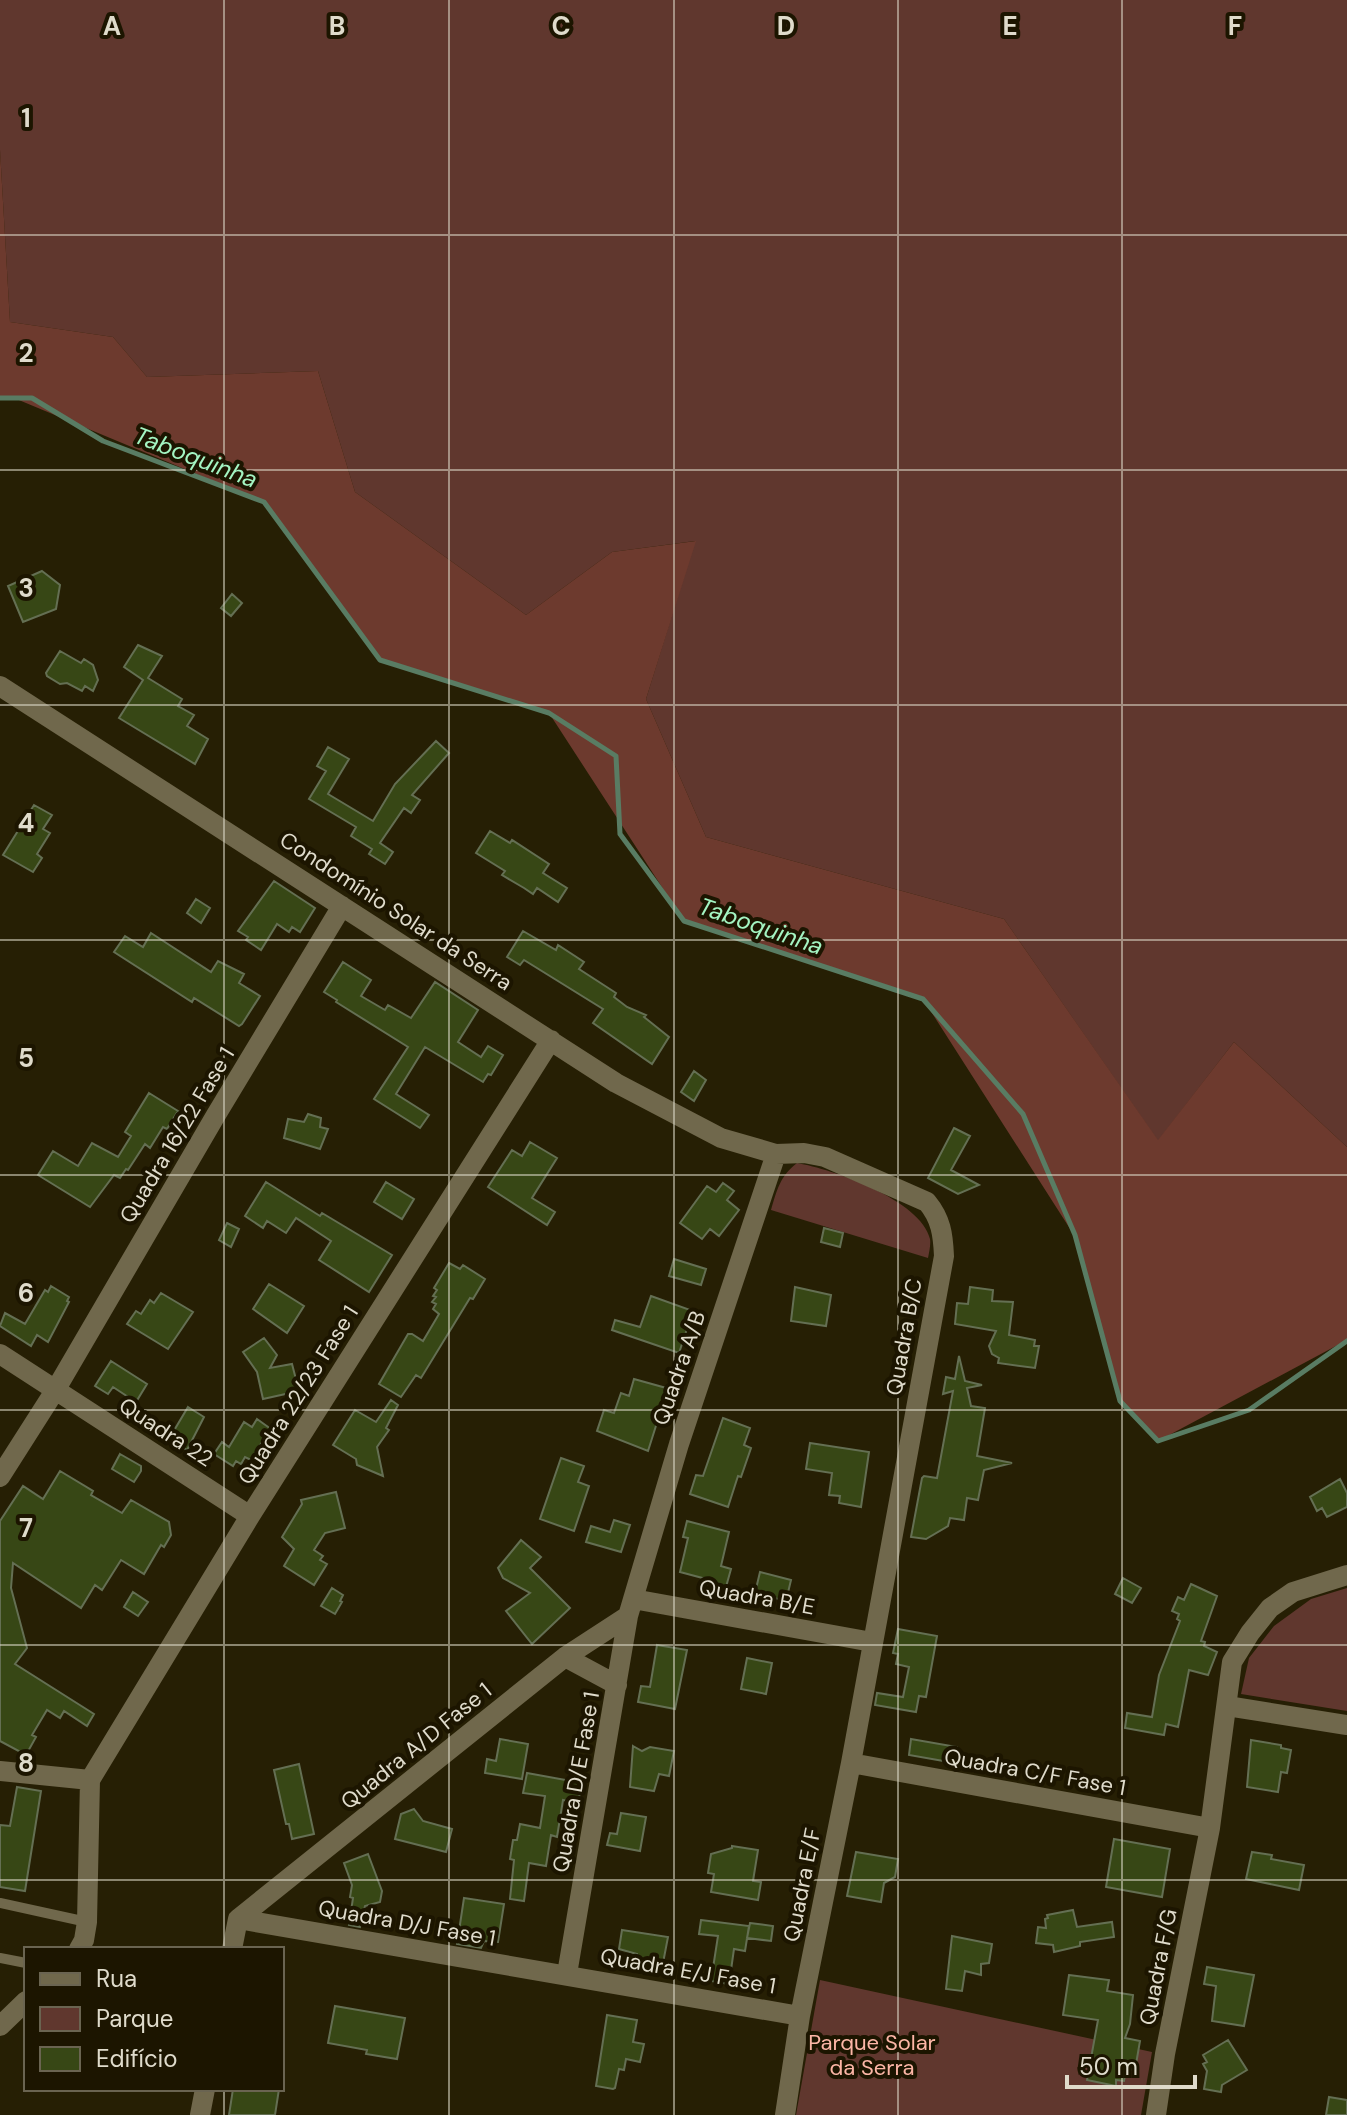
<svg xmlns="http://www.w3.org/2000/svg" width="1347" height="2115" font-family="'DM Sans',sans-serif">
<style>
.green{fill:#60372e}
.forest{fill:#6d3a2e}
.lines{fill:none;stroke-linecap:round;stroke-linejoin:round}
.stream{stroke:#597c63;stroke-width:5}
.building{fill:#374715;stroke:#646f53;stroke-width:2}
.lane{stroke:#70684c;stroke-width:10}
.street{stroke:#70684c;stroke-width:20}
.grid{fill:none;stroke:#dfdbcb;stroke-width:2;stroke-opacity:0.55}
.labels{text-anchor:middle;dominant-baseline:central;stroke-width:8;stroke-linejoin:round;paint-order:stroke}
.street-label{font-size:22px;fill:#dfdbcb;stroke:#1c1500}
.park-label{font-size:22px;fill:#fcb6a6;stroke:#1c1500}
.water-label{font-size:24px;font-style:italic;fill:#a4f5c2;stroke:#1c1500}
.grid-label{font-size:26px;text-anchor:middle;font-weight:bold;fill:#dfdbcb;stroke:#1c1500;stroke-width:8;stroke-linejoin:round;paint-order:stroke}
</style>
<rect width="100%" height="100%" fill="#261f04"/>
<path class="green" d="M0,0H1347V1147L1234,1042L1158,1141L1004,919L706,837L646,699L695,541L612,552L526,615L355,492L318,371L147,377L113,337L10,322L0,150Z
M797,1163C832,1169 921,1200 930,1239C931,1244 929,1253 928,1258L771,1210C777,1190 780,1176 797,1163Z
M1347,1588V1711L1241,1694L1249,1658L1274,1626L1311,1599Z
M820,1980L1152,2052L1141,2115H796Z"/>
<path class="forest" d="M0,150L10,322L113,337L147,377L318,371L355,492L526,615L612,552L696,541L646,699L706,837L1004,919L1158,1140L1234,1042L1347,1147V1340L1158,1441L1120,1401L1074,1235L923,999L684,921L549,713L380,660L264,502L14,398H0Z"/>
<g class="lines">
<path class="stream" d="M0,398H32L103,441L264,502L380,660L549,713L616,756L620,834L684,921L923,999L1023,1114L1075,1235L1120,1401L1158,1441L1249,1410L1347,1341"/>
</g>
<path class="building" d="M42,571L60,585L56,609L23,622L8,586Z
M232,594L242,603L231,616L221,608Z
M138,645L162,656L148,678L182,699L178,706L194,715L187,726L208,739L195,764L119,718L143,680L124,667Z
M60,651L81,663L84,659L93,665L98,680L93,691L85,686L82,691L67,683L60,684L47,676L46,673Z
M436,741L449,753L412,795L420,800L411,813L404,808L380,843L393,852L385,864L369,854L372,849L351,836L356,827L309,799L326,771L317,766L328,747L349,759L328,794L373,821L395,784Z
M34,805L52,815L43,829L50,833L37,854L42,858L33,872L3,855Z
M490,831L510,843L512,840L549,864L543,873L567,888L558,902L537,888L533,894L524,888L502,875L505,871L476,853Z
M274,881L315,908L300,932L292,927L289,932L277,924L261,950L246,940L248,937L238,931Z
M196,899L210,908L201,923L187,913Z
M523,931L556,950L558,945L584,962L579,969L616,993L614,997L627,1007L646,1015L644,1017L669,1037L652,1064L593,1023L603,1009L524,960L520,965L507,957Z
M151,933L211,972L218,961L244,974L239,983L260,996L242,1024L239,1026L194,998L192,1002L114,952L125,936L143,947Z
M343,962L371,980L361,996L385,1010L388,1005L411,1018L435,982L478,1010L458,1042L481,1057L488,1046L503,1055L491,1075L488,1074L483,1082L425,1047L396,1094L429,1115L420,1128L374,1099L408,1047L336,1002L337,1000L324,992Z
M694,1071L706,1080L694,1101L681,1092Z
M149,1093L178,1111L167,1129L163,1127L150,1148L145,1144L128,1170L126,1169L120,1178L114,1175L90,1207L38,1175L53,1151L78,1166L92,1143L118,1157L131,1136L125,1132Z
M308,1114L321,1118L320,1127L328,1129L320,1149L284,1138L288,1119L304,1122Z
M954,1128L970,1136L951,1170L979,1185L958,1194L928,1178Z
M530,1142L557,1158L532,1198L555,1212L547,1225L488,1187L512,1150L522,1156Z
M266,1182L320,1216L322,1213L392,1255L369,1292L319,1260L331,1241L296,1218L286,1233L267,1221L263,1228L245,1216Z
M386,1182L414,1199L402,1219L374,1202Z
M723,1183L734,1191L727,1200L739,1210L719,1236L710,1229L702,1239L680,1223L707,1186L716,1192Z
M227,1223L239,1229L231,1247L219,1240Z
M824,1228L843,1233L840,1247L821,1242Z
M674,1259L706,1269L701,1285L669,1276Z
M449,1263L460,1269L463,1265L485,1279L473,1299L470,1298L421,1378L416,1375L401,1397L379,1384L408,1334H412L423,1341L439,1314L433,1309L436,1304L432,1302L436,1297L433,1296L437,1290L434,1288Z
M269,1284L304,1306L287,1333L253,1309Z
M51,1286L69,1297L67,1301L69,1302L48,1342L37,1335L31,1346L0,1326L5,1313L25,1324L45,1290L48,1292Z
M795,1287L831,1295L826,1326L791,1321Z
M970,1287L993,1290L992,1301L1013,1302L1009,1335L1035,1340L1034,1346H1039L1035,1368L998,1363L999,1358L992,1354L989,1346L996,1331L955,1324L957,1303L968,1304Z
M161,1293L193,1312L168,1349L127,1324L136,1311L141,1314L150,1300L154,1303Z
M651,1296L693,1311L679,1353L612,1330L615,1320L640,1327Z
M264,1338L277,1355L270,1368L292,1364L299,1391L263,1399L257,1372L243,1352Z
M959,1356L965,1381L982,1385L967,1388L971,1406L985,1408L977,1456L1012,1463L984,1470L978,1500L967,1498L964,1520L950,1518L948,1526L926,1539L911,1537L922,1478L924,1476L937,1478L953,1391L943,1394L946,1377L955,1379Z
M111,1361L147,1384L136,1402L113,1387L108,1394L95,1386Z
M634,1379L677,1391L670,1413L661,1410L648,1451L597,1431L604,1410L614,1413L621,1393L629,1396Z
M391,1400L398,1405L386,1428L389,1430L377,1447L383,1476L357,1465L356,1459L333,1445L355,1410L376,1422Z
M188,1407L204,1417L187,1450L169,1439Z
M723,1418L750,1428L744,1445L751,1448L741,1477L738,1476L728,1507L690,1494L696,1475L703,1476Z
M257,1419L275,1432L266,1445L262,1442L251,1460L245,1457L241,1464L236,1461L233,1466L214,1454L222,1442L229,1447L244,1422L252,1427Z
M810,1443L869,1452L861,1507L839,1503L840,1496L829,1495L832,1473L806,1469Z
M120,1454L141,1466V1471L134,1482L112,1469Z
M561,1458L584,1466L578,1482L589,1486L574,1531L540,1519Z
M60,1471L93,1491L91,1495L122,1513L131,1500L169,1522L171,1535L164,1547L161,1545L144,1574L121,1560L102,1590L95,1585L81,1608L13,1563L11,1588L27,1648L15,1664L94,1714L87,1726L64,1711L60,1718L47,1710L32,1735L36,1737L26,1755L0,1741V1521L23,1486L43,1499Z
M1340,1479L1347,1493V1507L1327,1517L1322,1508L1317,1511L1310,1497Z
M336,1492L345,1528L325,1533L314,1550L323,1556L320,1560L327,1564L314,1585L284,1566L294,1549L282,1537L302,1504L301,1500Z
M614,1520L630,1525L621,1552L586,1542L591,1526L610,1532Z
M687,1521L729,1532L721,1566L731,1569L724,1594L707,1590L710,1580L680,1572L688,1538L683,1537Z
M521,1540L541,1557L530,1568L570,1608L532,1644L506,1611L530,1593L503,1578L498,1568Z
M760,1572L791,1580L786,1601L755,1593Z
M1123,1578L1141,1588L1132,1603L1115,1594Z
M1191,1584L1217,1596L1201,1641L1205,1642L1204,1646L1217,1652L1208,1675L1189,1670L1178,1727L1166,1724L1164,1735L1125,1728L1127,1713L1152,1717L1159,1675L1180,1621L1177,1619L1179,1614L1172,1611L1178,1597L1184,1600Z
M332,1588L343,1595L340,1601L342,1602L335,1614L321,1606Z
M133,1592L148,1602L138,1616L124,1607Z
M898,1629L937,1636L926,1697L919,1696L916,1712L875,1705L877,1693L903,1697L909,1667L896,1664L898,1654L893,1653Z
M657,1645L687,1650L675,1709L638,1702L641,1686L650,1687Z
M747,1658L772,1663L766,1694L741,1689Z
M500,1739L528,1744L522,1779L485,1773L487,1759L496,1761Z
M911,1739L957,1747L955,1763L909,1755Z
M1251,1740L1281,1745V1748L1291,1750L1287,1773L1281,1772L1278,1792L1247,1787Z
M633,1746L642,1751L650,1747L674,1751L669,1776L659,1774L654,1791L630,1787Z
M299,1764L314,1834L292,1839L289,1824H286L274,1770Z
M527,1773L582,1783L578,1803L563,1800L557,1837L551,1835L546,1866L529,1863L524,1901L510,1899L514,1860L510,1859L513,1840H517L520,1824L540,1828L545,1796L523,1793Z
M17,1787L41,1791L25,1891L0,1887V1825L10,1826Z
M414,1809L423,1821L452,1829L446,1852L395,1839L401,1814Z
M621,1813L646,1817L640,1851L607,1845L610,1833L617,1834Z
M1114,1839L1170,1849L1162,1897L1106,1887Z
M732,1846L758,1850L753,1881L761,1882L758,1900L711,1892L714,1874L708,1873L711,1854L732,1848Z
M856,1852L898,1859L895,1877L884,1883L881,1902L847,1896Z
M1252,1852L1272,1855L1271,1859L1304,1865L1299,1890L1246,1879Z
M368,1854L382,1891L380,1902L365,1906L360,1927L349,1925L353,1898L350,1897L352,1885L344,1863Z
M464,1898L504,1904L498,1942L484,1941L481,1948L457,1944Z
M1073,1910L1077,1927L1112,1922L1114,1937L1080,1942V1946L1054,1952L1053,1945L1036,1943L1038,1927L1046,1928L1045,1919L1048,1918L1047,1915Z
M701,1920L749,1926L745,1951L734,1949L729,1984L711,1981L718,1936L699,1934Z
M750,1923L773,1926L771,1941L747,1938Z
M622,1930L668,1937L663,1963L637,1958V1954L619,1949Z
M952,1936L992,1944L989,1963L981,1964V1975L965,1971L962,1991L946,1989Z
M1207,1967L1254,1975L1244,2026L1212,2021L1216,1986L1204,1984Z
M1069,1975L1109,1980L1107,1991L1133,1995L1130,2024L1125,2038L1140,2041L1135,2070L1126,2069L1124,2081L1116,2080V2086L1087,2080L1098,2020L1063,2015Z
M335,2006L405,2018L397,2059L366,2054L367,2050L328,2043Z
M607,2015L637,2020L633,2042L644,2044L640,2062L626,2059L624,2070L619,2069L615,2088L613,2089L596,2086Z
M1228,2040L1247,2070L1222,2085L1221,2092L1204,2089L1207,2071L1203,2064L1207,2062L1203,2055Z
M233,2089H279L275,2115H229Z
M1329,2097L1347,2100V2115H1326Z"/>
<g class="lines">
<path class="lane" d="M0,1903L87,1922
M0,1958L26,1963"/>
<path class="street" d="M0,686L616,1083L721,1138L776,1154L804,1153L825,1157L927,1202C941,1219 943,1234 944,1256L851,1763L800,2016L785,2115
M0,1354L250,1516
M0,1477L56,1389L216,1115L342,906
M633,1599L872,1642
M565,1657L617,1685
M1227,1706L1347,1725
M851,1763L1210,1828
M0,1771L90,1780
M238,1919L800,2016
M238,1919L565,1657L628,1616
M79,1949L84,1940L87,1922L90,1780L250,1516L551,1040
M232,1949L238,1919
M567,1974L628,1616L679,1444L776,1154
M0,2026L26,2001
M200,2115L205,2089
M1156,2115L1165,2054L1210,1828L1232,1662L1250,1633L1270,1608L1293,1592L1347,1575"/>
</g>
<path class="grid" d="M224,0V1949M449,0V2115M674,0V2115M898,0V2115M1122,0V2115M0,235H1347M0,470H1347M0,705H1347M0,940H1347M0,1175H1347M0,1410H1347M0,1645H1347M0,1880H1347M224,2089V2115"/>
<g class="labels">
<g class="street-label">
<text transform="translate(396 911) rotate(33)">Condomínio Solar da Serra</text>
<text transform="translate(177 1135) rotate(-59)">Quadra 16/22 Fase 1</text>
<text transform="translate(904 1337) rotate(-80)">Quadra B/C</text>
<text transform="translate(679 1368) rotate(-71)">Quadra A/B</text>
<text transform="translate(298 1395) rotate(-58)">Quadra 22/23 Fase 1</text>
<text transform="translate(166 1432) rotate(33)">Quadra 22</text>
<text transform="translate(757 1597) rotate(10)">Quadra B/E</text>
<text transform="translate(416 1746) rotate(-39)">Quadra A/D Fase 1</text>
<text transform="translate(1035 1772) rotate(10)">Quadra C/F Fase 1</text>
<text transform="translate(576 1782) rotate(-80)">Quadra D/E Fase 1</text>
<text transform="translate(802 1885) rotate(-79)">Quadra E/F</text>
<text transform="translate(407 1923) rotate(10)">Quadra D/J Fase 1</text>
<text transform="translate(1158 1967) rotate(-79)">Quadra F/G</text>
<text transform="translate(688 1971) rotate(10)">Quadra E/J Fase 1</text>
</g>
<g class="park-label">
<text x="872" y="2042">Parque Solar<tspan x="872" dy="25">da Serra</tspan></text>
</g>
<g class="water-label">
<text transform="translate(196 457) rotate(21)">Taboquinha</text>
<text transform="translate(761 926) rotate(19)">Taboquinha</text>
</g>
</g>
<g class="grid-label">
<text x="112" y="35">A</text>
<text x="337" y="35">B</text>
<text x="561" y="35">C</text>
<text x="786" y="35">D</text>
<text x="1010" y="35">E</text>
<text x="1235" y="35">F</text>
<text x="26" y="127">1</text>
<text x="26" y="362">2</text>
<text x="26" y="597">3</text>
<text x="26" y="832">4</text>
<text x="26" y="1067">5</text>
<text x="26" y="1302">6</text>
<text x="26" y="1537">7</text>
<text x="26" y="1772">8</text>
</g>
<rect x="24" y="1947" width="260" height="144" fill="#1c1500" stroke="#6a6451" stroke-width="2"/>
<rect x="40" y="1973" width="40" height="12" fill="#70684c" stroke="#6a6451" stroke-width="2"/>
<text x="96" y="1987" font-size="24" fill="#dfdbcb">Rua</text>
<rect x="40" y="2007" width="40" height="24" fill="#60372e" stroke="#6a6451" stroke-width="2"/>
<text x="96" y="2027" font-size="24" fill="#dfdbcb">Parque</text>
<rect x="40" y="2047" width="40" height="24" fill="#374715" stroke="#6a6451" stroke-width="2"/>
<text x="96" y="2067" font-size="24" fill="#dfdbcb">Edifício</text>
<path d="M1067 2075v12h128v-12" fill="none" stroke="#dfdbcb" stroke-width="4"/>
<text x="1079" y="2075" font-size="24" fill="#dfdbcb" stroke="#1c1500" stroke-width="6" paint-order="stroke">50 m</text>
</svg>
